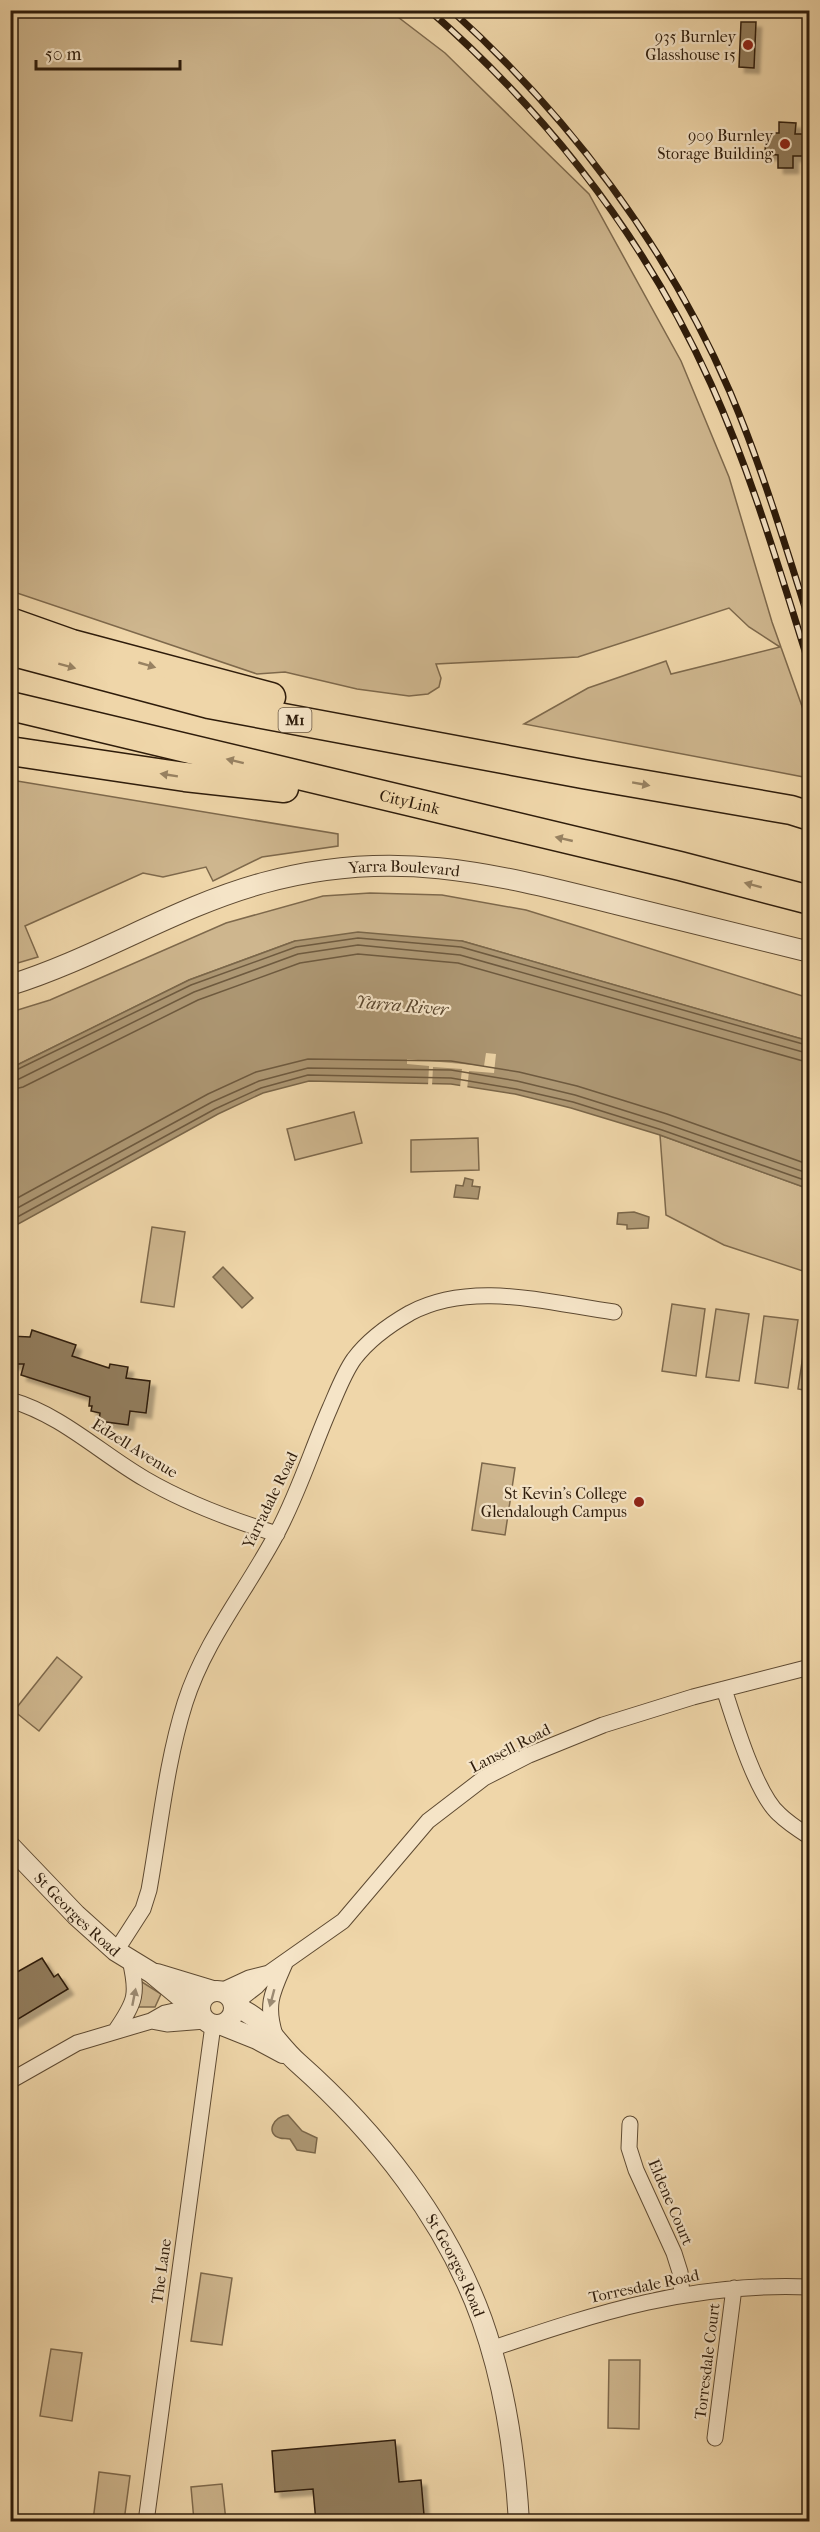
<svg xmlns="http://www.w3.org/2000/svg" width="820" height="2532" font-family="'IM FELL French Canon',serif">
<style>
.green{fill:#ceb68e;stroke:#7e694c;stroke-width:1.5}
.water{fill:#ad9773;stroke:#7a6649;stroke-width:1.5}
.pier{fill:#efd6a9}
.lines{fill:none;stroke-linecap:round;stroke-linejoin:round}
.shore{stroke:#6e5a3f;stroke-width:1.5}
.building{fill:#927d5d;stroke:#2e1c0b;stroke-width:1.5;filter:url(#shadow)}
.minor-casing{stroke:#5e4a32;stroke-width:17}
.tertiary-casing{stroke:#5e4a32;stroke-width:22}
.motorway-casing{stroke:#2e1c0b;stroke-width:31}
.minor{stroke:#f5e4c7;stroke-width:15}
.tertiary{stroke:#f5e4c7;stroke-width:20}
.motorway{stroke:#efd6a9;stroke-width:28}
.rail-casing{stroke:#2e1c0b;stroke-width:7}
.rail{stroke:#f5e4c7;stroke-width:4.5;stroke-dasharray:14;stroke-linecap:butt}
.oneway{fill:#988262}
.oneway2{fill:#9b8a72}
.poi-dot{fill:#8f2418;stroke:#f5e4c7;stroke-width:2}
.labels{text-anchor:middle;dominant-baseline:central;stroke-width:4.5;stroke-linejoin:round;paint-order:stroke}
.shield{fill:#f5e4c7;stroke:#6a5843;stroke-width:1.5}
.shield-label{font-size:15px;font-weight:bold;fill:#2e1c0b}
.poi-label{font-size:16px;fill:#2e1c0b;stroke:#f5e4c7;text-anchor:end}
.street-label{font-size:16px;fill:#2e1c0b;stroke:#f5e4c7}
.water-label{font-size:18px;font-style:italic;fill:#5a472f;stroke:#f5e4c7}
</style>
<defs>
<filter id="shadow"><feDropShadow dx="5.5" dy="5.5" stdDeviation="1.5" flood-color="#0004"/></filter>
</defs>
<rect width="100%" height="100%" fill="#efd6a9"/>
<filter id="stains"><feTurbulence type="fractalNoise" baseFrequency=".00333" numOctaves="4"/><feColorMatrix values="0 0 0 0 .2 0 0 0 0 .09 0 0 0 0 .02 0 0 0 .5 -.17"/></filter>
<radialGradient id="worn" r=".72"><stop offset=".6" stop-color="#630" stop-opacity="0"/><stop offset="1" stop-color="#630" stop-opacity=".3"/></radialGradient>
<path class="green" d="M11,10L390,11L445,53L589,194L681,361L729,477L772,622L809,726V778L524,724L588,688L666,661L671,674L780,647L749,627L729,608L578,657L436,664L441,678L439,687L428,694L409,696L357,689L285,672L257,674L11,591Z
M11,780L338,834V846L262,857L213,881L206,867L163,877L143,873L25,926L38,957L11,965Z
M370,893L442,895L526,910L809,998V1041L462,941H295L189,980L11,1068V1012L50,1000L226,923L323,896Z
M354,1112L362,1143L295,1160L287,1129Z
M660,1135L809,1189V1273L724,1245L666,1215Z
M478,1138L479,1170L411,1172V1140Z
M152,1227L185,1232L174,1307L141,1302Z
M672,1304L705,1309L696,1376L662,1371Z
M716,1309L749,1314L739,1381L706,1377Z
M764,1316L798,1320L788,1388L755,1383Z
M808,1322H810L809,1391L798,1389Z
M482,1463L515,1468L505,1535L472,1530Z
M57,1657L82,1677L39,1731L14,1711Z
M142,1982L161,1994L155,2007H137L140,1983Z
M201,2273L232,2278L222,2345L191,2341Z
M51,2349L82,2353L72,2421L40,2416Z
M609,2360H640L639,2429L608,2428Z
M99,2472L130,2476L124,2521H93Z
M222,2484L226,2521H194L191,2487Z"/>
<path class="water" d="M358,932L462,941L809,1041V1189L660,1135L571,1108L515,1094L451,1084L309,1081L263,1093L218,1114L11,1228V1068L189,980L295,941Z
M465,1178L473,1180L472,1186L480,1187L478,1199L454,1197L456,1185L463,1186Z
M634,1212L649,1217L648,1228L627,1229V1225L617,1224L618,1213Z
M223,1267L253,1298L242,1308L213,1277Z
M288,2115L302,2131L317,2138L315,2153L297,2150L290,2139C287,2138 283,2139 280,2138C265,2134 273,2116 288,2115Z"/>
<path class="pier" d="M486,1053L496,1054L494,1073L469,1071L467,1090L460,1088L462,1069L433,1067L432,1086H428L429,1066L407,1064V1059L484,1066Z"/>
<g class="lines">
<path class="shore" d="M10,1073L191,985L296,947L358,938L461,947L810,1046
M10,1081L19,1079L194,992L298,954L358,945L460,955L810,1054
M10,1090L23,1087L198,1000L300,963L358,954L458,963L810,1063
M10,1202L208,1094L256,1072L308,1059L451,1061L519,1072L577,1086L667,1114L810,1165
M10,1212L212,1102L259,1081L308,1068L451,1070L517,1081L575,1095L664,1123L810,1174
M10,1221L215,1109L261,1088L308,1075L451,1078L516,1089L573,1102L662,1130L810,1182"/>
</g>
<path class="building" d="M741,22H756L754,68L739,67Z
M779,122L796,123L795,134H804V156H793V168H778V155L765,154L766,133H779Z
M32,1330L76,1345L72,1356L109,1368L110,1364L128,1367L126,1378L150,1381L146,1413L130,1411L128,1425L99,1421L100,1413L91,1411L92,1406H89L90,1397L21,1375L24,1364H10V1336L30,1337Z
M42,1958L54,1977L58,1974L68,1989L10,2024V1976Z
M395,2440L399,2482L421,2480L424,2515L402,2518V2522H316L313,2489L275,2492L272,2451Z"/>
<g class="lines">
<defs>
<path id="minor" d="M10,1400C62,1415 100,1453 145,1479C186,1503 232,1520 277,1534
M724,1689C734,1720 756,1794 779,1814C788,1823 799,1830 810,1837
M116,1951L143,1909L149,1890C160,1829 166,1763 185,1703C205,1640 247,1590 277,1533C299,1492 312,1449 330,1408C337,1392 344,1373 354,1359C369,1339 389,1325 410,1313C472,1280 548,1303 614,1312
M221,1991L249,1978L269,1973
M234,2004L257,1986L269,1973L343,1921L428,1821L484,1778L529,1755L603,1725L693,1697L810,1667
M151,2021L167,2024L205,2021
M116,2030C136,2001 138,1994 130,1960
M275,2035C265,2003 273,1991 286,1961
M10,2081L77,2043L151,2021L165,2013L183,2009H199
M630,2124L629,2148L636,2170L674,2253L680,2272L682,2294
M491,2349C599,2312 693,2282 810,2287
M715,2438L734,2288
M146,2522L213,2025"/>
<g id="tertiary">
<path id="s1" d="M10,985C97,958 175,907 263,883C391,847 492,873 616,904C680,920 745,936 810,952"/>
<path id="s2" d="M10,1846L76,1915L116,1951L152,1973L187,2002L199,2007"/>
<path d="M157,1974L213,1991"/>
<circle cx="217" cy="2008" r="17"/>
<path id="s3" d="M234,2006C267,2019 274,2042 298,2063C377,2133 446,2220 482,2320C505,2385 515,2453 519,2522"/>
<path d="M222,2025L257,2039L283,2053"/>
</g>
<g id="motorway">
<path d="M10,622L72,644L271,697"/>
<path d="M10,651L209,704L583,774L791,810L810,816"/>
<path id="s4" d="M10,706L680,866L810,900"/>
<path d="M10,751L185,777L284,788"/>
</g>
</defs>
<use href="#minor" class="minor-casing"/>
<use href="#tertiary" class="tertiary-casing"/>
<use href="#motorway" class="motorway-casing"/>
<use href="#minor" class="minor"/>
<use href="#tertiary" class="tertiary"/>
<use href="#motorway" class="motorway"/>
<defs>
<path id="rail" d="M429,10C548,114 646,240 711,384C752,475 780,572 810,667
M451,10C569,116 667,246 730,392C762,467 785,545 810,623"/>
</defs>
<use href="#rail" class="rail-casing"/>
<use href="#rail" class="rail"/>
</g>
<defs><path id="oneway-solid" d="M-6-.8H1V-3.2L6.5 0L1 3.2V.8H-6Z" transform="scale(1.5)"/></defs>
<g class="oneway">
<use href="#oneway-solid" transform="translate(147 665) rotate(16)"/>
<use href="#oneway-solid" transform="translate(67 666) rotate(15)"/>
<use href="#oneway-solid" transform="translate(235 761) rotate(-166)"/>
<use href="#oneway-solid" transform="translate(169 775) rotate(-171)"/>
<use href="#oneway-solid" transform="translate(641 784) rotate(10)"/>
<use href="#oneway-solid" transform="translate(564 839) rotate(-167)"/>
<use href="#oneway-solid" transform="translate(753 885) rotate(-165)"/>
</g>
<g class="oneway2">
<use href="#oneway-solid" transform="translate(134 1997) rotate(-79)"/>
<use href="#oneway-solid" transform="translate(272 1998) rotate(105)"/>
</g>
<g class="poi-dot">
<circle cx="748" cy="45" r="6"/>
<circle cx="785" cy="144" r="6"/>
<circle cx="639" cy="1502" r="6"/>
</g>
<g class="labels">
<rect class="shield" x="278.5" y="708" width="33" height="24" rx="4.5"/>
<g class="shield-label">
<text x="295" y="720">M1</text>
</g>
<g class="poi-label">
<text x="736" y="36">935 Burnley<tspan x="736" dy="18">Glasshouse 15</tspan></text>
<text x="773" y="135">909 Burnley<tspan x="773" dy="18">Storage Building</tspan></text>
<text x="627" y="1493">St Kevin's College<tspan x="627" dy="18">Glendalough Campus</tspan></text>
</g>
<g class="street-label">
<text stroke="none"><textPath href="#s4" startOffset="411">CityLink</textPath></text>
<text stroke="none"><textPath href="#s1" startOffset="416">Yarra Boulevard</textPath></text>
<text transform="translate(135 1448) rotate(32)">Edzell Avenue</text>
<text transform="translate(270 1500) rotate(-64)">Yarradale Road</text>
<text transform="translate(510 1748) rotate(-27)">Lansell Road</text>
<text stroke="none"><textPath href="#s2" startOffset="96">St Georges Road</textPath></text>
<text transform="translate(671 2202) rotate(67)">Eldene Court</text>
<text stroke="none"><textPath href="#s3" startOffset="345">St Georges Road</textPath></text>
<text transform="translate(161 2271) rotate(-82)">The Lane</text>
<text transform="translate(644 2286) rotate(-12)">Torresdale Road</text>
<text transform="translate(707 2361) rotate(-83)">Torresdale Court</text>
</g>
<g class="water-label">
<text transform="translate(402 1006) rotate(5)">Yarra River</text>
</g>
</g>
<rect width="820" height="2532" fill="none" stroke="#efd6a9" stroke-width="36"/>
<rect x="12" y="12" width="796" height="2508" fill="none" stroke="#2e1c0b" stroke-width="3"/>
<rect x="18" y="18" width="784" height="2496" fill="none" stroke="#2e1c0b" stroke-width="1.5"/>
<path d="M36 60v9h144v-9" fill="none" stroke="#2e1c0b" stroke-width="3"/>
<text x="45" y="60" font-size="18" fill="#2e1c0b" stroke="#f5e4c7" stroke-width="4.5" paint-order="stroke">50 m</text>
<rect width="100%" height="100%" filter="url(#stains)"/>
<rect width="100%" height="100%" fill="url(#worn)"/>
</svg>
